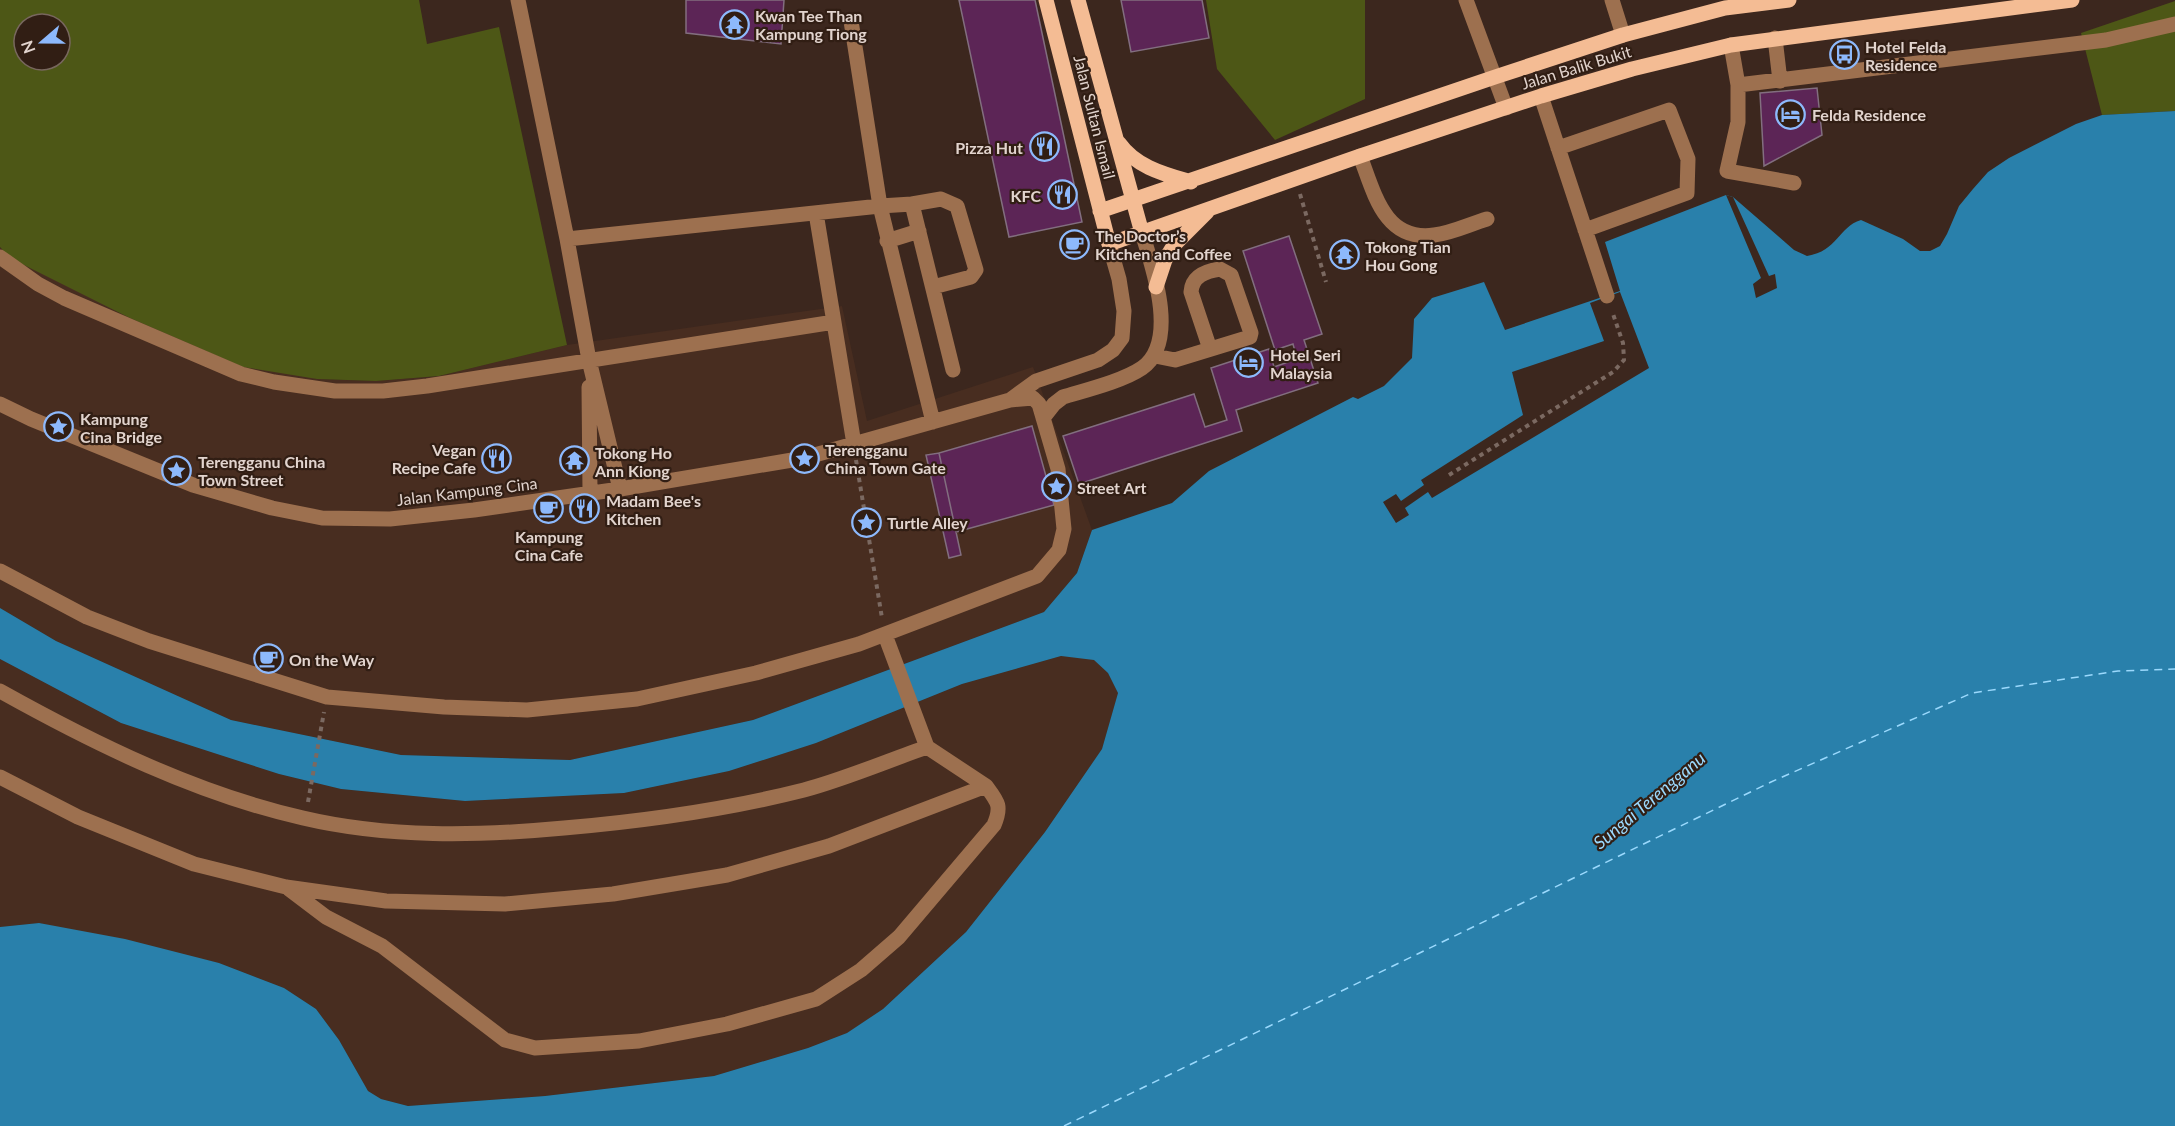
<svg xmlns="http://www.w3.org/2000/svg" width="2175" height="1126" font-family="Lato,sans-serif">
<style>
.built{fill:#482d20}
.green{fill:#4d5716;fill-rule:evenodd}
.water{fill:#2980ab}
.pier{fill:#3c271e}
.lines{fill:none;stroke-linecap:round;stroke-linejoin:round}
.ferry{stroke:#9bd9fd;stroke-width:1.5;stroke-dasharray:8 6;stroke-linecap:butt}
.building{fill:#5c2556;stroke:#826e7f;stroke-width:1.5}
.path{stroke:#7b6961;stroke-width:4;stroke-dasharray:4.5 4.5;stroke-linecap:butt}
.minor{stroke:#9d704f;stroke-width:15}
.major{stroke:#f4bc94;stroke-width:15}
.labels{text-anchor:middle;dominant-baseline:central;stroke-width:4.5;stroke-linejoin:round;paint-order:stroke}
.poi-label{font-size:16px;font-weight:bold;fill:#e2d4ce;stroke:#311e14;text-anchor:start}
.street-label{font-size:16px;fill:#e2d4ce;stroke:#311e14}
.water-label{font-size:18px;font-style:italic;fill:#9bd9fd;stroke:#311e14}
</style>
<rect width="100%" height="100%" fill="#3c271e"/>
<path class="built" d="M0,247L10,258L53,278L317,379L376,381L439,376L567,345L842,306L867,421L1033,367L1092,530L1077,573L1044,612L753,720L570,760L401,755L231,720L56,641L0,608Z
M1061,656L1094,659L1108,673L1118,693L1102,749L1045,832L966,932L883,1009L847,1033L808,1048L714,1076L545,1096L408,1106L381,1099L368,1091L339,1040L316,1009L284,988L219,963L39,923L0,927V659L121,723L279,774L341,789L465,801L624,793L729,771L816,743L962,684Z"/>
<path class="green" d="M0,0H419L427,44L499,27L567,345L439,376L376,381L317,379L243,367L130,318L10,258L0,247ZM24,24H60V60H24Z
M1206,0H1365V99L1275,140L1217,69Z
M2175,1V111L2102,115L2081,33Z"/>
<path class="water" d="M2175,111V1126H0V927L39,923L125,939L219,963L284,988L316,1009L339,1040L368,1091L381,1099L408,1106L545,1096L714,1076L808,1048L847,1033L883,1009L966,932L1045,832L1102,749L1118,693L1108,673L1094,660L1061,656L962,684L816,743L729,771L624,793L465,801L341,789L279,774L121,723L0,659V608L56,641L231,720L401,755L570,760L753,720L1044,612L1077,573L1092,530L1172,503L1209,471L1353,397L1358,399L1384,386L1412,358L1414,319L1432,298L1484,282L1505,330L1620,291L1605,242L1726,195L1733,197L1794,250L1807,256C1838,251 1838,227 1861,220L1903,239L1920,251H1930L1940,246L1947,234L1959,206L1973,189L1988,172L2009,158L2076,124L2102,115Z"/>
<path class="pier" d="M1726,195L1733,197L1769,276L1775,274L1777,288L1756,298L1753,284L1761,278Z
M1620,292L1649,368L1432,498L1428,492L1405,508L1409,515L1396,523L1383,502L1396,494L1401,501L1424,485L1421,480L1523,415L1512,372L1604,341L1590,303Z"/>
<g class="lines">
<path class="ferry" d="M1064,1126L1771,782L1972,693L2118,671L2175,669"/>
</g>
<path class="building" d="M686,0H784L781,44L686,33Z
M959,0H1035L1082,222L1009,237Z
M1121,0H1202L1209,38L1131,52Z
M1817,88L1822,135L1764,166L1760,93Z
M1289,236L1322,334L1304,340L1318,383L1236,410L1242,431L1079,484L1063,436L1194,394L1205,427L1227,420L1211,368L1269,349L1274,367L1297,359L1293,344L1275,350L1243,251Z
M1032,426L1054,505L956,532L939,453Z
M939,453L961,555L949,558L926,455Z"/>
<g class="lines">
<path class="path" d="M1300,194L1326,282
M856,460L882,618
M1449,475L1613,372L1624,360L1623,343L1612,311
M308,802L324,712"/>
<path class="minor" d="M518,0L567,239L589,360L620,489
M1466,0L1506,108
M1612,0L1623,35
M851,21L880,206L933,422
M1775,38L1780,81
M1731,45L1738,85V122L1727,171L1794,183
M1738,85L2106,40L2175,24
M1541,96L1607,296
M1558,148L1669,110L1688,159L1687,193L1585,230
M1360,156C1374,192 1384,242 1434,235C1452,233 1470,224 1487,219
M912,204L941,199L957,206L976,270L971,277L933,287
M816,213L854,444
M567,239L880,206L912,204L953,370
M887,241L919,231
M0,257L38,284L64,298L241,374L274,382L335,391H383L427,386L834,322
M1155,356L1175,360L1250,337L1251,333L1231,275L1220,269C1206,271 1192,276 1191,292L1210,349
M589,387L590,492
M0,404L31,419L193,485L272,508L322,518L390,519L474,510L620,489L804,458L1010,400L1036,381L1098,360L1113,350L1122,338L1124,311L1119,279L1109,244
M1043,418L1054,404L1063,397C1086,390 1123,381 1142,368C1179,342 1153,268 1142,233
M0,571L87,617L149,641L327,697L444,707L527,710L637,699L756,673L859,644L1037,576L1059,550L1064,529L1058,469L1039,404L1033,398L1010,400
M0,691C95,744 197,794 303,818C388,838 478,836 564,828C645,821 725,810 804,790C845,779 887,761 927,747
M0,777L78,817L194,864L286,887L386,901L505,904L613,894L727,875L829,846L986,786L927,747L885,635
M289,889L326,917L382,946L505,1040L535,1048L639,1041L727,1024L816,999L861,970L899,937L994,825C1002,806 998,802 986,786"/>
<path class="major" d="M1046,0L1109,244L1360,156L1541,96L1632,69L1731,45L2072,0
M1078,0L1142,233
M1119,143C1136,167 1164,174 1191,182
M1100,211L1495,77L1623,35L1725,8L1789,0
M1156,287L1165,260L1174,245L1207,212"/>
</g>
<defs>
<symbol id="temple-ring" viewBox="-11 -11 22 22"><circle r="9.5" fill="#311e14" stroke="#8db9fc" stroke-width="1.5"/><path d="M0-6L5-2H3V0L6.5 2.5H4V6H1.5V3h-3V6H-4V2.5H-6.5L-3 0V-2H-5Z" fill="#8db9fc"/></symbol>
<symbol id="bus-ring" viewBox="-11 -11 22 22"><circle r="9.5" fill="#311e14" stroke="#8db9fc" stroke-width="1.5"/><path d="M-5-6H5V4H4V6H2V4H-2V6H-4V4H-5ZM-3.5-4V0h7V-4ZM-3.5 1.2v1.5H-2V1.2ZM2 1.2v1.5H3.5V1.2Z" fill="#8db9fc"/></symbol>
<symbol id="hotel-ring" viewBox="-11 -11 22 22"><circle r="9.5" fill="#311e14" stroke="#8db9fc" stroke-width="1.5"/><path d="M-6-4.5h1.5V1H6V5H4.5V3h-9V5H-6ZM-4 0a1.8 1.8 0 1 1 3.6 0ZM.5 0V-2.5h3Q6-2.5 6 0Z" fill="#8db9fc"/></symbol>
<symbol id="restaurant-ring" viewBox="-11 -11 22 22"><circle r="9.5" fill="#311e14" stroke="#8db9fc" stroke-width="1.5"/><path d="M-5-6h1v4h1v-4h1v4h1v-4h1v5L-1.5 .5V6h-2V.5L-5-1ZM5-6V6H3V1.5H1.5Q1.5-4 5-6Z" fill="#8db9fc"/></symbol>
<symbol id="cafe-ring" viewBox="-11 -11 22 22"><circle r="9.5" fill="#311e14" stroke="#8db9fc" stroke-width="1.5"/><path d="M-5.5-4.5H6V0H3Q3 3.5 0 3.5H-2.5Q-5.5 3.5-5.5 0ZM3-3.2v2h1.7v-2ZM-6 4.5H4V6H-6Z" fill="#8db9fc"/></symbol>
<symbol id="sight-ring" viewBox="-11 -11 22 22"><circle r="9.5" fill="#311e14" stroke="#8db9fc" stroke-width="1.5"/><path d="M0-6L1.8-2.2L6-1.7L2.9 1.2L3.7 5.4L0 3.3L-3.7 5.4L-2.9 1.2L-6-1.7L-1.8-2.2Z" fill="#8db9fc"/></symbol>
</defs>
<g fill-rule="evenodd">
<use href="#temple-ring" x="718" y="8" width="33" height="33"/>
<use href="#bus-ring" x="1828" y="38" width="33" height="33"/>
<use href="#hotel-ring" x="1774" y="98" width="33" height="33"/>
<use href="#restaurant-ring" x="1028" y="130" width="33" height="33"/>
<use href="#restaurant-ring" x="1046" y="178" width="33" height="33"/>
<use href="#cafe-ring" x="1058" y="228" width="33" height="33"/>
<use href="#temple-ring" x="1328" y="238" width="33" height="33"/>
<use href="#hotel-ring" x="1232" y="346" width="33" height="33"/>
<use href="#sight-ring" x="42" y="410" width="33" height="33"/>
<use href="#restaurant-ring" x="480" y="442" width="33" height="33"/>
<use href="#sight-ring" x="788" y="442" width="33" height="33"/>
<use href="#temple-ring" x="558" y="444" width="33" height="33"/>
<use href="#sight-ring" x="160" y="454" width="33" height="33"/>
<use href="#sight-ring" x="1040" y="470" width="33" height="33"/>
<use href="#cafe-ring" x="532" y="492" width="33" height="33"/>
<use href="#restaurant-ring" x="568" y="492" width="33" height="33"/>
<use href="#sight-ring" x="850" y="506" width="33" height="33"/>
<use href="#cafe-ring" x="252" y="642" width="33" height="33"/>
</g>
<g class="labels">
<g class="poi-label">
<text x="755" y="15">Kwan Tee Than<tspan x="755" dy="18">Kampung Tiong</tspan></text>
<text x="1865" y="46">Hotel Felda<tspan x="1865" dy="18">Residence</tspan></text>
<text x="1812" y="114">Felda Residence</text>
<text x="1023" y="147" text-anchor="end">Pizza Hut</text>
<text x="1041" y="195" text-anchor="end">KFC</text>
<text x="1095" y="235">The Doctor’s<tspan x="1095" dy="18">Kitchen and Coffee</tspan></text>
<text x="1365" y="246">Tokong Tian<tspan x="1365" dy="18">Hou Gong</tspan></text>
<text x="1270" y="354">Hotel Seri<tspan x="1270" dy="18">Malaysia</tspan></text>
<text x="80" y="418">Kampung<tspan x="80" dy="18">Cina Bridge</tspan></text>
<text x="476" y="449" text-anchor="end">Vegan<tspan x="476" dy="18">Recipe Cafe</tspan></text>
<text x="825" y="449">Terengganu<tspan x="825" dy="18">China Town Gate</tspan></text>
<text x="595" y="452">Tokong Ho<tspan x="595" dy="18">Ann Kiong</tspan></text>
<text x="198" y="461">Terengganu China<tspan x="198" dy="18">Town Street</tspan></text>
<text x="1077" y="487">Street Art</text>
<text x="606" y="500">Madam Bee's<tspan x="606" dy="18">Kitchen</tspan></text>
<text x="887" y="522">Turtle Alley</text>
<text x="549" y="536" text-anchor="middle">Kampung<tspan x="549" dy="18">Cina Cafe</tspan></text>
<text x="289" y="659">On the Way</text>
</g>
<g class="street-label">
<text transform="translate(1576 67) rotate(-17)">Jalan Balik Bukit</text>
<text transform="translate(1095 117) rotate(76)">Jalan Sultan Ismail</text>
<text transform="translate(467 491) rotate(-7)">Jalan Kampung Cina</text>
</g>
<g class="water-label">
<text transform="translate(1649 800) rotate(-40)">Sungai Terengganu</text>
</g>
</g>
<g transform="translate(42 42) rotate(250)"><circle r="28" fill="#311e14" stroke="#78675e" stroke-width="1.5"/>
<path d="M0-4.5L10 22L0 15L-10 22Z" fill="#8db9fc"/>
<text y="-9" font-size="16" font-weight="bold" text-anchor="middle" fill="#e2d4ce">N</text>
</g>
</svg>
